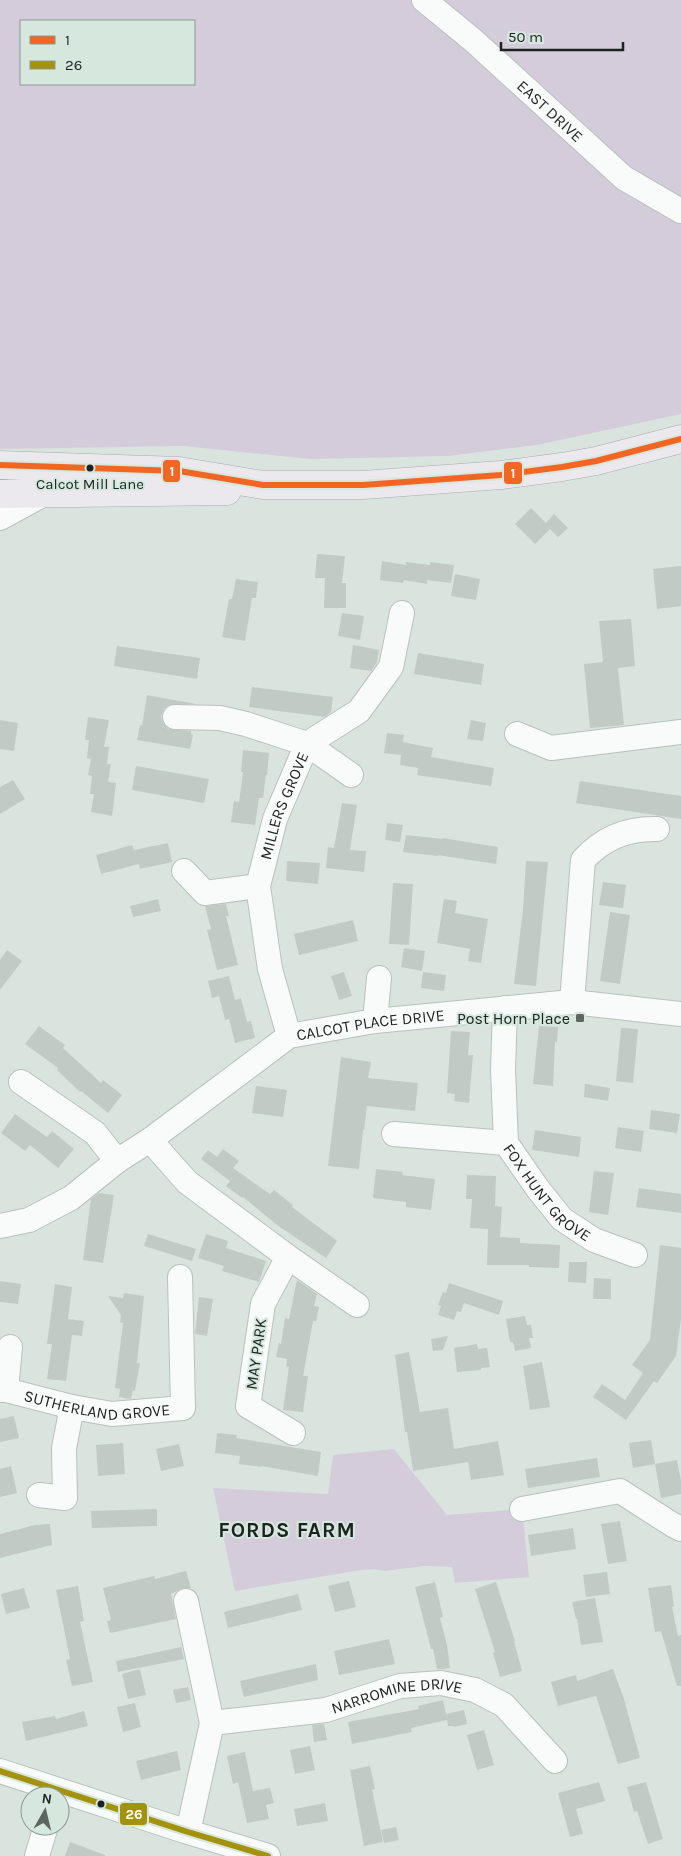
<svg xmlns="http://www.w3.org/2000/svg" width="681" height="1856" font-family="Karla,sans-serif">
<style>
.green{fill:#d4ccdb;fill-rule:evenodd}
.building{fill:#c2cac6}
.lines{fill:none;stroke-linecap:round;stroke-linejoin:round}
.minor-casing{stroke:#b9c1bd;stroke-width:26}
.major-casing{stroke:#aaa9af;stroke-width:29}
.minor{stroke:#f9fbfa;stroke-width:24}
.major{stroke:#ebe9ed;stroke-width:28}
.bus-1-casing{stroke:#d6e8de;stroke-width:10}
.bus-2-casing{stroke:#d6e8de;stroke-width:10}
.bus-1{stroke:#f26522;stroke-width:6}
.bus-2{stroke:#a4920c;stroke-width:6}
.bus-dot{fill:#1b221f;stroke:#d6e8de;stroke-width:2}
.poi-dot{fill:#5e6662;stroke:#d6e8de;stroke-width:2}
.labels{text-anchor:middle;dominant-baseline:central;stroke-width:4;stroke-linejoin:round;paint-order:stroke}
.bus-label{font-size:15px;fill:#1b221f;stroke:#d6e8de}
.street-label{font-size:16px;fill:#1b221f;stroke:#d6e8de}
.poi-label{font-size:16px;fill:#1b221f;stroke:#d6e8de;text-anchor:end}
.district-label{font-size:21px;font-weight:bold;letter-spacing:1px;fill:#1b221f;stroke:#d6e8de}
.line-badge{stroke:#d6e8de;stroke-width:2}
.badge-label{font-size:14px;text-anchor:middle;font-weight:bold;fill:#fff}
</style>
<rect width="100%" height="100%" fill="#dae4df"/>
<path class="green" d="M0,0H681V414L537,445L448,456L310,459L184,446L0,449ZM21,21H194V84H21Z
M394,1449L447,1515L522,1509L529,1577L455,1583L452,1567L425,1566L385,1571L374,1569L361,1570L235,1591L213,1488L328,1494L333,1455Z"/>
<path class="building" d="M531,508L546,523L554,514L568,528L558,537L550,529L535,544L515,524Z
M317,554L345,556L342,583H346V608H324L325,578H315Z
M382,561L406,565V562L430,565V562L454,565L451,583L427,580V584L404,580L403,583L380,580Z
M681,566V606L657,609L653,569Z
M455,574L480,579L476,600L451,596Z
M236,579L258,582L256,598H252L245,641L222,637L229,599H232Z
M342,613L364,616L360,640L338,636Z
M631,619L635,666L618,668L624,725L590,728L584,664L603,662L599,621Z
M353,645L379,650L377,662L371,671L350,668Z
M117,646L200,658L197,679L114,666Z
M418,653L484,664L481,685L414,674Z
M252,687L333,697L331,712L325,717L249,707Z
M147,695L196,704L169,705L164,709L161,716L163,723L168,729L191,731V734L193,735L190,749L137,740L140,725L142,726Z
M88,717L109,720L104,747H109L107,764H111L108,782L116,783L112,816L91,812L94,794H90L92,776L88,775L91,759L87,758L89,740H85Z
M0,720L18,723L14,751L0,749Z
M471,720L486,723L483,741L467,739Z
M387,733L404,735L403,742L433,748L431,757L494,768L491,786L417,775L418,768L400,765L401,755L384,753Z
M243,750L269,753L267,775H266L263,798H259L255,825L231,822L234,801L239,802L243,772H241Z
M136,766L209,779L204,803L132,790Z
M13,780L25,799L0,814V787Z
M580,781L681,796V819L576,803Z
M342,803L357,805L350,850L366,851L364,872L326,868L328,847L334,848Z
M387,823L403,825L400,842L385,840Z
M406,835L443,839V838L498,847L496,864L438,855V856L403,852Z
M168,843L172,862L140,869L139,864L101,874L96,855L132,845L134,850Z
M287,861L320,863L318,884L286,881Z
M526,861L548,862L536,986L514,984L523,910Z
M603,882L626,885L623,908L599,905Z
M393,883L413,884L409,945L389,944Z
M158,899L161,911L133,917L130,906Z
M444,899L457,901L455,913L488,919L481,963L468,961L470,949L437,943Z
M226,904L229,916H226L238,965L217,970L207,930L211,929L205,906Z
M610,912L630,915L620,984L600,981Z
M353,920L358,941L299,955L294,934Z
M404,948L425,951L422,971L401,967Z
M7,950L22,961L0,990V960Z
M344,972L352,996L339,1000L331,976Z
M423,972L446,975L444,991L421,988Z
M229,976L235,1000L241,998L247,1022L251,1021L255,1038L235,1043L229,1019L225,1020L219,996L212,998L208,981Z
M39,1026L65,1045L63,1048L101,1083L103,1080L122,1095L108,1113L81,1091L80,1092L57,1070L58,1068L25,1044Z
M539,1026L558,1027L557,1042H555L553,1086L533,1084Z
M621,1028L638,1029L633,1083L616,1081Z
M451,1031L470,1032L468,1055H473L469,1103L454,1101L455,1094L447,1093Z
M341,1057L371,1062L368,1078L418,1083L415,1111L367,1106L364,1130H363L359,1169L328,1166Z
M585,1084L610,1088L608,1101L584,1097Z
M256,1086L287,1090L283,1117L252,1113Z
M651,1110L680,1114L677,1133L649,1129Z
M15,1114L47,1137L52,1131L74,1149L58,1168L30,1145L25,1151L1,1133Z
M618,1127L644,1131L641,1152L615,1148Z
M535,1130L581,1137L579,1157L532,1150Z
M223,1149L239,1161L233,1168L270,1194L274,1190L293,1205L292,1207L337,1241L326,1258L277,1225L243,1197L242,1198L226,1186L230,1181L201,1159L208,1150L217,1157Z
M376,1169L403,1172L402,1175L435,1179L431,1210L406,1207V1202L373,1198Z
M594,1171L614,1173L608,1215L589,1212Z
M467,1175L496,1176L495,1206L502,1207L500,1237L520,1238V1243L560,1245L559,1268L529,1267V1265H487L488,1229L470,1228L472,1199H466Z
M639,1188L681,1194V1213L636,1207Z
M99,1193L114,1195L103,1263L83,1260L91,1199Z
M148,1234L196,1249L192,1261L144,1246Z
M206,1234L228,1241L226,1248L266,1261L259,1282L222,1271L224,1266L198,1258Z
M660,1245L681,1248V1319L676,1356L657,1383L654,1381L626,1420L593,1397L602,1384L625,1400L643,1373L632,1365L650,1340Z
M569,1262H587L586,1283L568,1282Z
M594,1278L611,1279V1299H593Z
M297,1280L317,1294L314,1306L319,1307L316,1321H313L303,1376H308L303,1412L283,1410L289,1367L286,1366L287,1359L276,1357L279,1343L281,1344L285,1318L289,1319Z
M0,1281L21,1284L18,1304L0,1302Z
M449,1283L503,1301L499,1315L464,1303L461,1312L457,1311L454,1320L438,1315L441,1306L438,1305L443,1292L446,1293Z
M55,1284L72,1287L68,1319L84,1321L82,1336L72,1335L66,1381L47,1379L52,1344H47Z
M124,1293L144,1296L137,1363H140L135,1391L133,1390L131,1399H130L119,1397L120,1389L115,1388L123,1323L120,1322L121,1315L108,1296L123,1298Z
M199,1297L213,1299L207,1336L195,1334Z
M525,1316L527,1325H531L533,1338H529L531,1348L515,1351L513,1342H510L506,1319Z
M448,1336L443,1350L433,1351L431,1339Z
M477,1344L478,1349L487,1348L490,1367L481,1368V1370L457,1372L454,1348Z
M409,1352L420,1412L448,1408L454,1449L498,1441L504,1475L471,1480L468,1462L413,1471L407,1432H405L395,1355Z
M542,1362L550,1407L530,1410L523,1366Z
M14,1416L19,1438L0,1442V1419Z
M217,1433L237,1435L236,1438L321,1452L318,1476L261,1466V1467L239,1464L240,1456L215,1453Z
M651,1440L655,1464L633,1468L629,1443Z
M123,1443L125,1474L98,1476L96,1445Z
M179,1444L184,1466L161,1471L156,1449Z
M597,1458L600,1477L528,1488L525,1469Z
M677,1460L681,1481V1494L661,1498L655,1464Z
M11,1466L17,1493L0,1497V1469Z
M157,1509V1526L92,1528L91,1511Z
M620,1521L627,1561L608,1564L601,1524Z
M50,1524L52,1545L0,1558V1534L35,1525Z
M573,1528L576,1549L531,1556L528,1535Z
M186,1571L191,1588H183L171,1594L176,1619L110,1633L107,1621L111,1620L103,1588L154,1576L155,1579Z
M607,1572L610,1594L586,1597L583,1575Z
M349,1581L356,1607L335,1612L328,1586Z
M435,1582L443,1617L440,1618L447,1645L450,1668L442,1669H437L433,1649H431L415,1587Z
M496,1582L515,1641H514L522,1671L500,1677L493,1653L495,1652L475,1589Z
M671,1585L674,1606L672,1607L678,1636L681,1635V1686H677L661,1631L655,1632L648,1588Z
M78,1586L84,1621L80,1622L93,1682L72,1686L66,1660L70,1659L56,1590Z
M24,1588L30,1608L6,1614L1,1594Z
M298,1594L302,1610L228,1628L224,1612Z
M595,1598L603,1642L581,1645L577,1619H576L572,1602Z
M389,1639L395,1664L339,1675L334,1651Z
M181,1647L184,1659L118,1672L116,1661Z
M316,1664L318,1680L244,1697L240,1681Z
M140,1669L146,1695L128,1699L122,1674Z
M613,1669L624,1699L640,1758L618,1764L596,1696L558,1706L551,1682L576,1675L577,1681Z
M188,1687L191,1700L176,1703L173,1690Z
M443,1700L446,1714L464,1710L467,1724L454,1727L453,1726H448L447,1720L411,1728L412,1732L352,1744L348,1722L419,1709L418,1706Z
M135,1703L141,1727L123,1732L117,1707Z
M84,1711L88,1726L26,1741L22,1722L55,1716L56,1719Z
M324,1724L327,1740L314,1742L312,1725Z
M484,1730L494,1765L477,1770L467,1735Z
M310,1746L315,1770L295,1774L290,1750Z
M177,1751L181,1770L141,1780L136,1761Z
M245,1752L253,1791L270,1788L274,1803L266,1805L269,1819L247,1823L238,1782L233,1784L227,1756Z
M370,1766L375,1789L372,1790L383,1842L364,1846L350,1770Z
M599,1782L605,1801L576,1809L583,1834L570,1837L558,1793Z
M646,1782L663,1839L648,1844L637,1811L634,1812L627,1787Z
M325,1803L328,1821L297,1826L294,1809Z
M396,1827L399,1840L384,1843L381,1830Z
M70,1842L105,1855V1856H65Z"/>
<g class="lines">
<defs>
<g id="minor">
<path id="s1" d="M424,0L474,41L624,178L681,211"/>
<path d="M0,518L46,493"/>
<path d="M175,717L220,718L246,724L307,744L351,775"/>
<path d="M517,734L551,748L681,732"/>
<path d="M184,871L205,893L258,886"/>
<path d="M572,1002L583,860C603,838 627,828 657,829"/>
<path id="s2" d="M505,1008L503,1070L506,1143L538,1189L562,1219L594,1240L635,1255"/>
<path d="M375,1021L379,978"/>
<path id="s3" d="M289,1036L270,969L258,886L275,819L307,744L359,711L391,667L402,613"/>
<path d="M21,1082L95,1133L117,1161"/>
<path d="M394,1134L506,1143"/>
<path d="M150,1140L187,1182L288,1257L357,1305"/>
<path id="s4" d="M0,1226L29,1220L71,1198L117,1161L150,1140L289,1036L375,1021L572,1002L681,1014"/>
<path d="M288,1257L263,1304L248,1406L293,1433"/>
<path id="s5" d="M0,1390H6L72,1407L112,1414L183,1408L180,1277"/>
<path d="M6,1390L10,1347"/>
<path d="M39,1495L65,1498L64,1448L72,1407"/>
<path d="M522,1509L620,1491L673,1525L681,1529"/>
<path d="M186,1601L212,1723L188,1832"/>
<path id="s6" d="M212,1723L326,1710L400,1686L441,1683L475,1690L504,1705L555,1761"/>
<path d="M0,1771L188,1832L268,1856"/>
<path d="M37,1856L46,1826"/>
</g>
<path id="major" d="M0,465L179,471L263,485H363L501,475L562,467L596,461L681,439
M0,494L227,491"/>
</defs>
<use href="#minor" class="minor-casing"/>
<use href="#major" class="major-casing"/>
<use href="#minor" class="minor"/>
<use href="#major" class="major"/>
<defs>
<path id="bus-1" d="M0,465L179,471L263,485H363L501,475L562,467L596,461L681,439"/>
<path id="bus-2" d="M0,1771L188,1832L268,1856"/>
</defs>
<use href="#bus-1" class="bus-1-casing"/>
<use href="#bus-2" class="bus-2-casing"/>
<use href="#bus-1" class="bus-1"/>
<use href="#bus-2" class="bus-2"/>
</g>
<g class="bus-dot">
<circle cx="90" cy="468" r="4.5"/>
<circle cx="101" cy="1804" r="4.5"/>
</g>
<rect class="poi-dot" x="575" y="1013" width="10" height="10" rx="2.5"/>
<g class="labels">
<g class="bus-label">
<text x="90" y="484">Calcot Mill Lane</text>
</g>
<g class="street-label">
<text stroke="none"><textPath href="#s1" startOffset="168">EAST DRIVE</textPath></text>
<text stroke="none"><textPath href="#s3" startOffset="238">MILLERS GROVE</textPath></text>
<text stroke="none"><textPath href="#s4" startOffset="431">CALCOT PLACE DRIVE</textPath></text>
<text stroke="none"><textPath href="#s2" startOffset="200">FOX HUNT GROVE</textPath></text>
<text transform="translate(256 1354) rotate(-82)">MAY PARK</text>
<text stroke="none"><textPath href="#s5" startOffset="99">SUTHERLAND GROVE</textPath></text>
<text stroke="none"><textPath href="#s6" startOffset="188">NARROMINE DRIVE</textPath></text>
</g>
<g class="poi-label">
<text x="570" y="1018">Post Horn Place</text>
</g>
<g class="district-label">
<text x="287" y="1530">FORDS FARM</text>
</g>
</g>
<g class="line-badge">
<rect x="162" y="459" width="19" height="24" rx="5" fill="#f26522"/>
<rect x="503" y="461" width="20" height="24" rx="5" fill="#f26522"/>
<rect x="119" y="1802" width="29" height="24" rx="5" fill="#a4920c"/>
</g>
<g class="badge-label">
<text x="172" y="476">1</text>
<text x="513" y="478">1</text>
<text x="134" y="1819">26</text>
</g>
<rect x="20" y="20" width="175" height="65" fill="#d6e8de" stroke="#8b9992"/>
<rect x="30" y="36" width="25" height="8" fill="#f26522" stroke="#8b9992"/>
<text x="65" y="45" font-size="15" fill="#1b221f">1</text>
<rect x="30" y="61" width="25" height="8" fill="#a4920c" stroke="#8b9992"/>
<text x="65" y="70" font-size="15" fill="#1b221f">26</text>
<g transform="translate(45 1811) rotate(8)"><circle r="24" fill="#d6e8de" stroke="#8b9992"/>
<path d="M0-4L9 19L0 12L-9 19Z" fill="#5e6662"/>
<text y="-8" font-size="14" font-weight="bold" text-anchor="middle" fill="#1b221f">N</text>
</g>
<path d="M501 42v8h122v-8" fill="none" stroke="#1b221f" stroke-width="2.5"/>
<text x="508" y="42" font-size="15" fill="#1b221f" stroke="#d6e8de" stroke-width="4" paint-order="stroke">50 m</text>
</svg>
